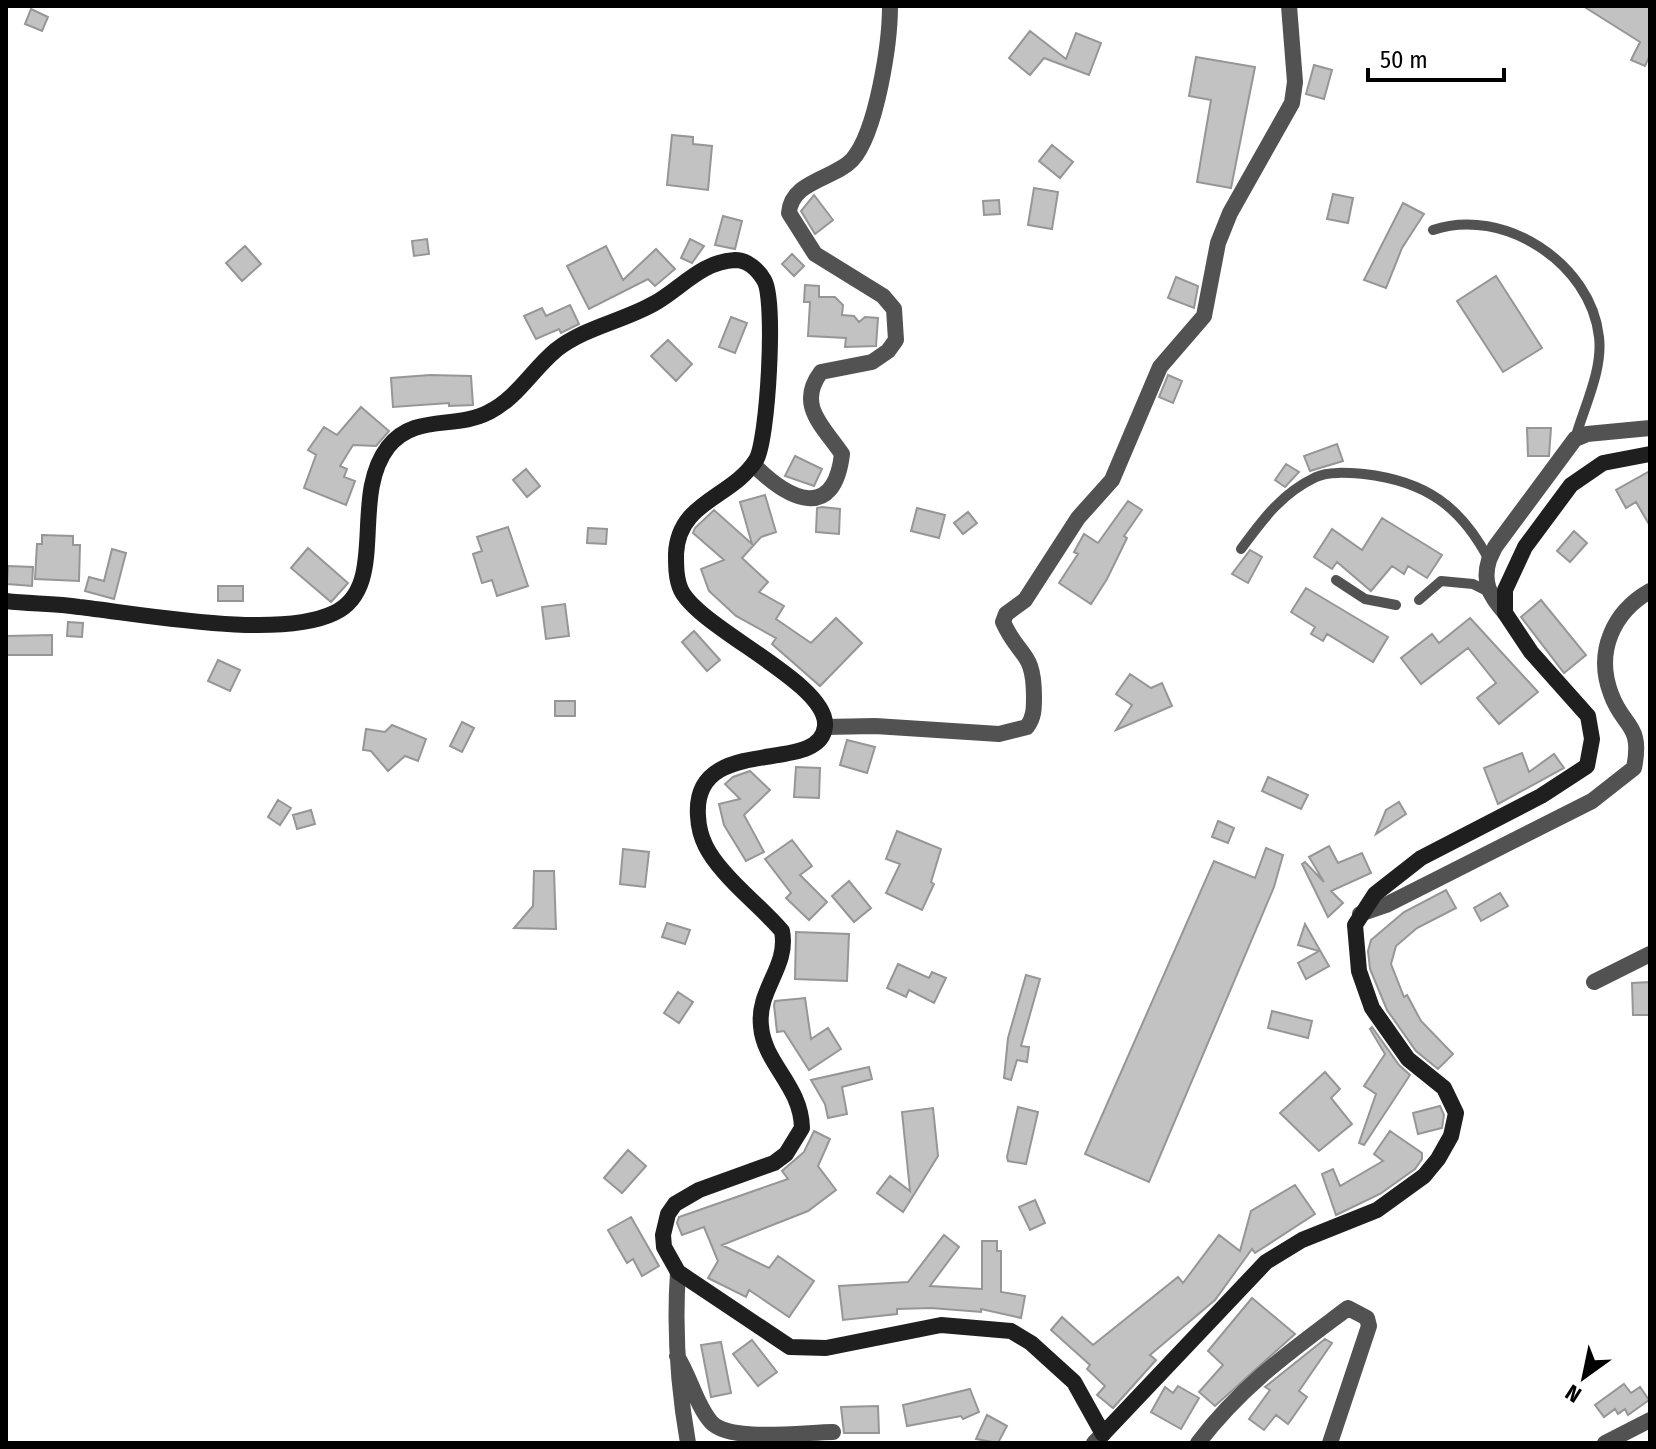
<svg xmlns="http://www.w3.org/2000/svg" width="1656" height="1449" font-family="'Fira Sans Condensed',sans-serif">
<style>
.building{fill:#c2c2c2;stroke:#969696;stroke-width:2}
.lines{fill:none;stroke-linecap:round;stroke-linejoin:round}
.lane{stroke:#525252;stroke-width:10}
.street{stroke:#525252;stroke-width:16}
.secondary{stroke:#1f1f1f;stroke-width:16}
</style>
<rect width="100%" height="100%" fill="#fff"/>
<path class="building" d="M1583,6H1650V55L1645,66L1631,60L1640,42Z
M31,9L48,17L42,31L25,24Z
M1030,31L1066,59L1076,33L1101,43L1089,75L1044,58L1030,75L1009,58Z
M1196,57L1255,67L1231,188L1197,182L1211,100L1189,96Z
M1314,65L1332,70L1324,99L1306,94Z
M672,135L693,137V144L712,146L708,190L667,185Z
M1052,145L1073,162L1060,178L1039,161Z
M1034,188L1058,192L1052,229L1028,225Z
M1333,194L1353,198L1348,223L1327,219Z
M814,195L833,220L815,234L801,211Z
M999,200L1000,214L984,215L983,201Z
M1403,203L1424,214L1402,248L1386,288L1364,280Z
M723,216L742,221L735,249L715,245Z
M427,239L429,254L414,256L412,241Z
M690,239L704,246L692,263L681,258Z
M245,246L261,264L242,281L226,263Z
M606,246L623,280L656,249L675,269L655,286L648,279L589,309L567,266Z
M792,254L804,266L794,276L782,264Z
M1496,276L1542,348L1503,372L1457,301Z
M1176,277L1198,286L1194,308L1168,298Z
M805,285L819,286V297H835L843,305L842,315L854,316L859,322L865,317L878,318L876,346L845,347L846,338L808,336L810,302H804Z
M570,305L579,324L561,333L559,329L536,339L524,316L542,308L546,316Z
M731,317L747,323L735,353L719,347Z
M668,340L692,364L676,381L651,356Z
M430,375L471,376L473,405L449,406V403L393,407L391,378Z
M1168,375L1182,381L1173,403L1159,397Z
M361,407L389,431L376,446L353,445L340,466L347,469L344,477L355,481L346,505L304,488L316,455L308,450L324,427L337,435Z
M1527,428H1551L1549,456H1528Z
M1337,444L1343,461L1310,471L1304,456Z
M795,456L822,469L814,486L785,476Z
M1286,464L1299,472L1285,487L1275,480Z
M526,469L540,486L527,497L513,480Z
M1650,471V526L1636,502L1626,508L1616,490Z
M765,495L776,532L761,537L742,558L768,582L759,592L784,606L776,619L811,643L836,618L862,643L820,686L772,644L776,638L736,616L709,591L701,569L724,560L693,533L695,528L714,510L752,544L740,502Z
M1128,501L1142,510L1124,536L1127,538L1107,579L1091,604L1059,583L1078,554L1074,552L1084,534L1098,543Z
M822,507L840,509L839,534L816,532L817,508Z
M917,508L945,515L939,538L911,531Z
M968,512L977,523L963,534L954,523Z
M1382,518L1442,555L1427,578L1408,566L1404,574L1392,566L1371,591L1337,562L1332,569L1314,557L1332,529L1362,550Z
M508,527L528,586L497,596L492,580L482,583L473,554L482,551L477,537Z
M588,528L607,529L606,544L587,543Z
M1574,531L1587,543L1570,562L1557,551Z
M42,535L73,536V545H80L79,581L35,579L37,544H42Z
M308,548L348,583L331,602L291,568Z
M112,549L126,553L114,599L85,591L89,577L104,581Z
M1250,550L1262,557L1248,583L1232,574Z
M8,566L33,567L32,586L7,584Z
M218,586H243V601H218Z
M1306,588L1388,637L1373,662L1327,634L1323,641L1311,634L1315,627L1291,612Z
M1541,600L1586,655L1564,673L1521,617Z
M565,604L569,636L546,639L542,607Z
M1470,618L1538,692L1499,724L1477,698L1496,683L1468,648L1421,684L1401,658L1432,634L1439,643Z
M68,622L83,623L82,637L67,636Z
M694,631L720,660L707,671L682,642Z
M52,635V655H6V636Z
M218,660L240,670L230,691L208,681Z
M1130,674L1151,688L1162,683L1172,706L1116,730L1132,705L1116,694Z
M555,701H575V716H555Z
M462,722L474,728L462,752L450,746Z
M392,725L426,739L418,761L405,756L388,771L371,751L363,750L366,729L385,732Z
M847,740L875,747L867,773L840,765Z
M1522,753L1529,772L1554,754L1564,768L1498,804L1484,768Z
M796,767L820,768L819,798L794,797Z
M750,771L770,790L744,815L764,852L746,861L724,825L719,804L740,799L725,784L733,777Z
M1268,777L1308,795L1301,809L1262,791Z
M278,800L291,808L280,825L268,817Z
M1399,802L1406,814L1376,834L1386,810Z
M311,810L315,824L297,829L293,815Z
M1218,821L1234,828L1228,843L1212,837Z
M897,831L941,849L931,882L934,884L922,910L886,893L900,864L886,859Z
M792,840L812,866L800,875L827,902L809,920L786,898L791,893L765,859Z
M1329,846L1338,863L1362,853L1371,873L1331,891L1343,903L1328,917L1302,864L1305,862L1324,882L1309,857Z
M1266,848L1283,855L1274,887L1149,1182L1085,1154L1214,861L1255,878Z
M623,849L649,852L645,887L620,884Z
M534,871H554L556,929L514,928L533,906Z
M849,881L871,908L854,922L832,896Z
M1446,890L1456,908L1417,928L1396,946L1391,964L1404,997L1407,995L1421,1021L1453,1054L1438,1069L1416,1051L1387,1010L1370,969L1368,951L1371,940L1404,912Z
M1500,893L1508,906L1481,921L1474,908Z
M667,923L690,930L685,944L662,937Z
M1305,924L1329,966L1306,979L1298,963L1319,951L1298,945Z
M796,932L849,934L847,981L795,979Z
M898,964L929,978L932,972L946,978L934,1003L909,990L906,997L887,988Z
M1026,975L1040,979L1021,1046L1029,1047L1027,1062L1017,1060L1011,1080L1004,1078L1008,1038Z
M1650,982V1015H1633L1632,983Z
M678,992L693,1002L679,1023L664,1013Z
M805,998L811,1039L828,1028L841,1049L809,1070L784,1031L777,1032L774,1005L775,1001Z
M1272,1011L1312,1021L1308,1038L1268,1028Z
M1372,1027L1399,1065L1410,1075L1364,1145L1359,1143L1376,1094L1364,1086L1385,1054L1370,1029Z
M869,1067L872,1079L842,1087L847,1114L828,1118L825,1104L811,1080Z
M1325,1072L1340,1089L1331,1098L1352,1124L1319,1151L1280,1113Z
M1440,1106L1444,1115L1442,1128L1418,1134L1413,1113Z
M1018,1107L1038,1112L1026,1164L1008,1161L1007,1157Z
M933,1108L938,1156L903,1212L877,1193L890,1176L910,1191L902,1112Z
M814,1131L830,1139L818,1166L836,1190L808,1211L722,1245L769,1268L778,1256L814,1281L789,1317L749,1290L746,1297L708,1278L718,1261L704,1227L682,1235L677,1223L679,1217L788,1179L782,1171L804,1152Z
M1390,1131L1422,1153V1159L1415,1169L1380,1194L1336,1215L1322,1174L1333,1169L1340,1186L1383,1161L1374,1154Z
M628,1150L646,1166L622,1193L604,1178Z
M1295,1185L1315,1214L1255,1253L1252,1249L1215,1300L1150,1355L1156,1360L1113,1408L1097,1395L1105,1386L1087,1369L1090,1365L1051,1330L1062,1317L1093,1345L1178,1277L1183,1283L1219,1235L1240,1251L1251,1211Z
M1035,1200L1045,1223L1030,1230L1019,1207Z
M631,1217L659,1266L642,1276L633,1259L627,1263L608,1230Z
M944,1235L959,1247L930,1286L982,1289V1241H997V1251H1001V1292L1025,1296L1021,1318L981,1309V1312L931,1308L897,1309V1314L843,1320L839,1286L908,1282Z
M1252,1298L1295,1334L1215,1406L1199,1392L1223,1365L1208,1351Z
M1325,1339L1332,1343L1299,1391L1307,1397L1288,1424L1276,1415L1264,1430L1249,1419L1270,1390L1265,1387Z
M752,1340L777,1372L758,1386L733,1354Z
M721,1342L731,1393L711,1397L701,1345Z
M1624,1384L1631,1393L1640,1387L1649,1400L1628,1415L1625,1409L1618,1414L1615,1409L1604,1417L1595,1405Z
M1178,1386L1199,1398L1181,1429L1151,1412L1165,1387L1173,1393Z
M970,1389L979,1412L963,1419L961,1416L907,1426L903,1405Z
M878,1406L879,1433H844L841,1407Z
M987,1415L1007,1426L998,1443L976,1439Z"/>
<g class="lines">
<path class="lane" d="M1433,230C1503,206 1591,263 1599,337C1603,370 1584,407 1575,439
M1241,549C1263,519 1282,493 1316,477C1329,471 1350,473 1364,474C1425,481 1461,506 1489,560
M1336,580L1365,599L1396,605
M1419,600L1441,581L1473,584L1489,592"/>
<path class="street" d="M754,465C789,500 834,522 842,454C823,426 796,405 821,372L872,362L888,351L896,340L894,309L883,296L815,254L789,213C791,181 834,179 852,160C877,132 890,42 890,6
M1505,613C1490,596 1482,583 1489,560L1495,547L1575,439L1587,434L1650,428
M825,727L875,726L999,734L1027,727C1034,717 1034,709 1034,697C1034,650 1019,658 1003,622L1006,614L1025,600L1078,518L1112,480L1160,367L1204,316L1218,243L1230,213L1292,103L1295,82L1289,6
M1360,914L1386,905L1592,801L1634,768C1643,723 1623,728 1611,694C1595,652 1613,612 1650,591
M1594,982L1650,954
M678,1272C674,1330 678,1386 688,1443
M677,1356C690,1376 696,1405 711,1422C730,1443 805,1432 833,1432
M1094,1443L1103,1434
M1198,1443C1242,1385 1291,1351 1348,1308L1367,1318L1369,1326L1330,1443
M1605,1443L1650,1420"/>
<path class="secondary" d="M6,601C30,604 55,603 79,607C142,614 278,640 334,613C390,587 349,498 388,447C415,413 455,430 489,412C517,398 532,370 556,350C585,327 624,321 655,303C681,288 703,261 735,260C748,260 758,270 764,280C776,299 768,441 756,460C732,498 678,501 676,554C676,566 676,579 681,590C700,629 829,683 825,726C821,777 692,731 698,816C699,839 709,855 724,872C742,893 764,910 782,931C789,967 757,989 761,1026C764,1064 801,1085 802,1128L786,1154L774,1163L699,1190L675,1204L668,1214L663,1235L664,1247L678,1272L790,1347L826,1348L941,1325L1011,1331L1031,1343L1074,1382L1103,1434L1266,1262L1302,1240L1377,1210L1424,1176L1438,1159L1451,1136L1456,1113L1444,1088L1408,1059L1372,1008L1359,971L1355,925L1375,894L1421,858L1541,796L1587,766L1592,739L1588,716L1531,652L1505,613V590L1525,547L1571,485L1603,463L1650,454"/>
</g>
<rect width="1656" height="1449" fill="none" stroke="#000000" stroke-width="16"/>
<g transform="translate(1584 1377) rotate(213)" stroke="#ffffff" stroke-width="6" paint-order="stroke">
<path d="M0-6L14 30L0 20L-14 30Z" fill="#000000"/>
<text y="-12" font-size="22" font-weight="bold" text-anchor="middle" fill="#000000">N</text>
</g>
<path d="M1368 68v12h136v-12" fill="none" stroke="#000000" stroke-width="4"/>
<text x="1380" y="68" font-size="24" fill="#000000" stroke="#ffffff" stroke-width="6" paint-order="stroke">50 m</text>
</svg>
